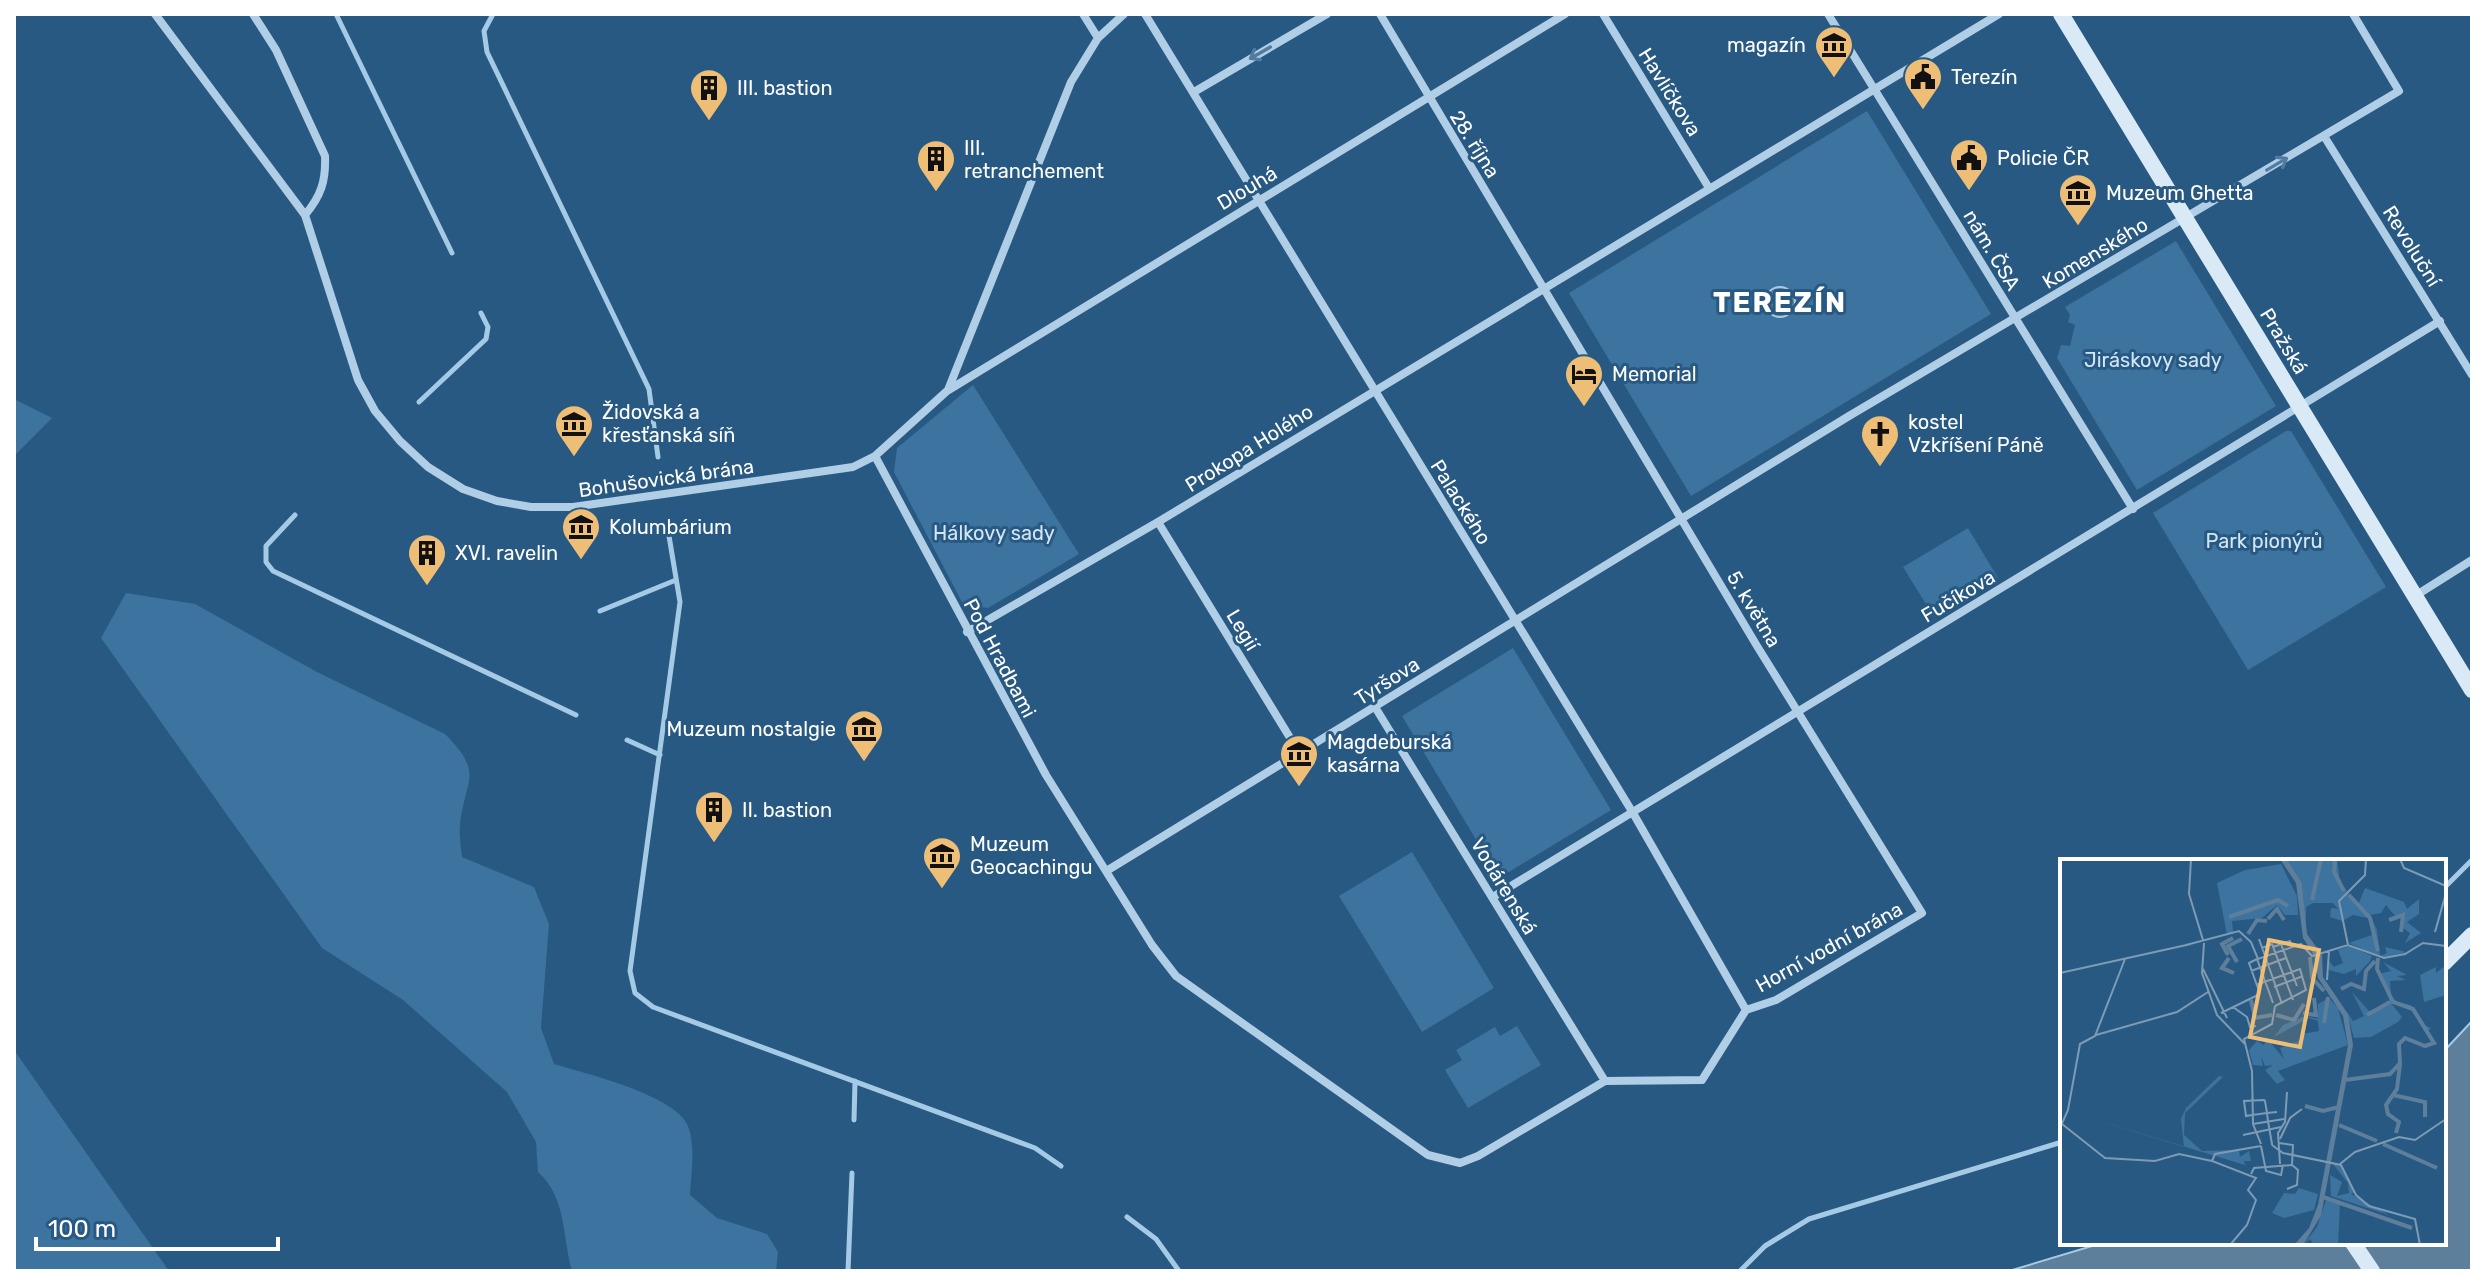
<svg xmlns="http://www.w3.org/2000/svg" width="2486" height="1285" font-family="Rubik,sans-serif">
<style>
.green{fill:#3d739f}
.water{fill:#5d7f9b;stroke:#a5cae6;stroke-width:2}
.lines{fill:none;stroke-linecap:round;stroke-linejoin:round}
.stream{stroke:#a5cae6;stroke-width:5}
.street{stroke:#b0cee6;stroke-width:8}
.secondary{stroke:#dae9f6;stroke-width:16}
.oneway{stroke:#517ca0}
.labels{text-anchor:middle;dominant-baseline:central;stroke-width:6;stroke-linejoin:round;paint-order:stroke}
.poi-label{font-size:20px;fill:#fff;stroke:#285982;text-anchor:start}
.street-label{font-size:20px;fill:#fff;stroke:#285982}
.park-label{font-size:20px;fill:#d3e6f5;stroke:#285982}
.district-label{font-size:28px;font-weight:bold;letter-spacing:2px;fill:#fff;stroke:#285982}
.inset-river{fill:none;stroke:#5d7f9b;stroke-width:4}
.inset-road{fill:none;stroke:#7e9bb4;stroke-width:2}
.view{fill:#eebe77;fill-opacity:0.15;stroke:#eebe77;stroke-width:4}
.inset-edge{fill:none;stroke:#fff;stroke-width:4}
</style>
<rect width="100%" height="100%" fill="#285982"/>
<path class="green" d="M1867,111L1991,314L1691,496L1569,293Z
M2176,241L2276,406L2137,490L2057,358L2061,345L2070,346L2075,325L2068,322L2070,315L2065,307Z
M973,385L1079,554L988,608L963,604L894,472L897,448Z
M14,399L52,418L14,456Z
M2286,431H2291L2386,587L2248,670L2153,513Z
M1968,528L1998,578L1934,617L1903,567Z
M126,593L195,604L317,672L445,734C485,774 465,779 460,825C459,835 461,847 462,857L534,887L549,924L541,1028L554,1064C584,1073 676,1095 688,1126C696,1148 691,1172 690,1195L717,1218L767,1234L778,1252L776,1271H572C562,1236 567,1198 538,1172L536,1142L507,1092L403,1000L322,948L101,638Z
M1513,648L1611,810L1499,878L1402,716Z
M1412,852L1494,988L1422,1032L1339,896Z
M1517,1026L1541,1065L1468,1108L1445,1070L1462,1060L1456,1050L1495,1027L1500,1036Z
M14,1050L169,1271H14Z"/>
<path class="water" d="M1765 302a15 15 0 1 1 30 0a15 15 0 1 1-30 0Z
M2472,1021V1271H2009L2102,1243H2444V1051Z"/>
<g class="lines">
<path class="stream" d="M336,14L452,253
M493,14L484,31L487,52L649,389L658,457
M419,402L486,339L488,327L481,313
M295,515L266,546V562L273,571L576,715
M669,536L680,602L630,971L635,993L653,1007L1035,1148L1061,1166
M600,611L676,580
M627,740L660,755
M2444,888L2472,860
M854,1120L855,1081
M1127,1217L1156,1239L1179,1271
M848,1271L852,1173
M1740,1271L1765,1246L1809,1219L2062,1142"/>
<path class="street" d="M155,14L305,215L358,380L375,411L400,441L428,467L463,489L497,501L531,507H573L853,467L875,456L947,391L1565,14
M253,14L276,50L325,156C326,181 321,196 305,215
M1083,14L1098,38
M1145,14L1633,813L1746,1010
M1603,14L1709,188
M1828,14L2133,509
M1194,92L1327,14
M2324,136L2472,375
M948,390L1071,82L1098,38L1124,14
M875,456L1046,775L1152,945L1176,976L1428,1155L1460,1163L1478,1156L1605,1081L1702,1080L1746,1010L1776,1000L1922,913L1757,646L1380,14
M1158,522L1300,754
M2415,596L2472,560
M967,632L1158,522L1999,14
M1375,707L1605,1081
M1108,870L1849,416L2399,91L2353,14
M1493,897L2440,321"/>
<path class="secondary" d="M2061,14L2472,690
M2444,963L2472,935
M2353,1243L2372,1271"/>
</g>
<defs><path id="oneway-shaft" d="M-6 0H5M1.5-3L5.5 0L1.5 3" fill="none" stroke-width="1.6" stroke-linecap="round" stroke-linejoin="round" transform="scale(2)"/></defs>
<g class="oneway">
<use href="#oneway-shaft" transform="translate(1260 53) rotate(150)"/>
<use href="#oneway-shaft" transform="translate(2277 164) rotate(-31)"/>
</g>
<defs>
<symbol id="museum-pin" viewBox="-11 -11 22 30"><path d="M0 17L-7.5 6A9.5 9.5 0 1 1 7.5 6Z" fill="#eebe77" stroke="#285982"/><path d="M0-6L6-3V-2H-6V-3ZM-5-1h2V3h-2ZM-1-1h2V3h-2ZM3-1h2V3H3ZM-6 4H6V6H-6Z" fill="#111"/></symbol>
<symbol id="civic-pin" viewBox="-11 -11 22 30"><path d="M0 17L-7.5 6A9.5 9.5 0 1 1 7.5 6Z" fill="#eebe77" stroke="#285982"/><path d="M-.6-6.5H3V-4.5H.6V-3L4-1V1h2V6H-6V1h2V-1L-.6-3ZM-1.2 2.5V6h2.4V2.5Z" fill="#111"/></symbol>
<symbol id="building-pin" viewBox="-11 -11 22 30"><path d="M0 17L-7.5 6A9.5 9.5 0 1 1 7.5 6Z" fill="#eebe77" stroke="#285982"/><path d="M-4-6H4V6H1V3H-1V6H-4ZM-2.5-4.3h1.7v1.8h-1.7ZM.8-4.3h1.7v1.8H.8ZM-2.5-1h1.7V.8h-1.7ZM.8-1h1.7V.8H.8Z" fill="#111"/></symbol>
<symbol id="hotel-pin" viewBox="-11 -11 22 30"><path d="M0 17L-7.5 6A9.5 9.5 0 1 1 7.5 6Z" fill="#eebe77" stroke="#285982"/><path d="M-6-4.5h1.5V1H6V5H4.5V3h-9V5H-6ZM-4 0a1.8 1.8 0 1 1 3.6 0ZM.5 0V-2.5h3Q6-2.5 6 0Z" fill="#111"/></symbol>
<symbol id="church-pin" viewBox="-11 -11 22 30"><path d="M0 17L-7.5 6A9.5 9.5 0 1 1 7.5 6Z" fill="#eebe77" stroke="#285982"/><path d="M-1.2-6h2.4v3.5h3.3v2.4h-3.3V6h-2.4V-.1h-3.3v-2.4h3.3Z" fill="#111"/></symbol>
</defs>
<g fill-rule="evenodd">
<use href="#museum-pin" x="1812" y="23" width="44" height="60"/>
<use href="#civic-pin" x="1901" y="55" width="44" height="60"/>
<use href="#building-pin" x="687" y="66" width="44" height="60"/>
<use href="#civic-pin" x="1947" y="136" width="44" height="60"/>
<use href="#building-pin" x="914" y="137" width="44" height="60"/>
<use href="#museum-pin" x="2056" y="171" width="44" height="60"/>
<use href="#hotel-pin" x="1562" y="352" width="44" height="60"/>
<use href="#museum-pin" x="552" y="402" width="44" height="60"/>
<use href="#church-pin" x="1858" y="412" width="44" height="60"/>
<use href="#museum-pin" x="559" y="505" width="44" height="60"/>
<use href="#building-pin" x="405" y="531" width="44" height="60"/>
<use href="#museum-pin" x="842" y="707" width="44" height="60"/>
<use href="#museum-pin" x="1277" y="732" width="44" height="60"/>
<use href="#building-pin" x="692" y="788" width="44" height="60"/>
<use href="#museum-pin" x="920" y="834" width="44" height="60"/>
</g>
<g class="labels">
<g class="poi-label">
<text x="1806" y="45" text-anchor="end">magazín</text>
<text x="1951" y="77">Terezín</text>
<text x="737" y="88">III. bastion</text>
<text x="964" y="148">III.<tspan x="964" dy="23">retranchement</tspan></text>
<text x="1997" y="158">Policie ČR</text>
<text x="2106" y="193">Muzeum Ghetta</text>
<text x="1612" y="374">Memorial</text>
<text x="602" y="412">Židovská a<tspan x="602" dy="23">křesťanská síň</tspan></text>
<text x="1908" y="422">kostel<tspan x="1908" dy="23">Vzkříšení Páně</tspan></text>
<text x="609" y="527">Kolumbárium</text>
<text x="455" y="553">XVI. ravelin</text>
<text x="836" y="729" text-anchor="end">Muzeum nostalgie</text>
<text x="1327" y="742">Magdeburská<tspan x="1327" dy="23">kasárna</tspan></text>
<text x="742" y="810">II. bastion</text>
<text x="970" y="844">Muzeum<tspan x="970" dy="23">Geocachingu</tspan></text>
</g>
<g class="street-label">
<text transform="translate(1670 92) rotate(58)">Havlíčkova</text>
<text transform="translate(1475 144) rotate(58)">28. října</text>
<text transform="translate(1247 188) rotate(-31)">Dlouhá</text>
<text transform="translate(2412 246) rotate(58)">Revoluční</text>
<text transform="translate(1992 250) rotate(59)">nám. ČSA</text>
<text transform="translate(2095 253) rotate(-31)">Komenského</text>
<text transform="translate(2284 341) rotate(59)">Pražská</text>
<text transform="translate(1249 448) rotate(-32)">Prokopa Holého</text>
<text transform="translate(666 478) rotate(-8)">Bohušovická brána</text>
<text transform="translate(1461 502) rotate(58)">Palackého</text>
<text transform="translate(1958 596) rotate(-31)">Fučíkova</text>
<text transform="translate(1754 609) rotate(59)">5. května</text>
<text transform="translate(1243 630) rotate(59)">Legií</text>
<text transform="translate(1000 658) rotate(62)">Pod Hradbami</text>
<text transform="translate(1387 681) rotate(-32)">Tyršova</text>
<text transform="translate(1504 886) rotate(59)">Vodárenská</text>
<text transform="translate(1829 947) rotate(-29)">Horní vodní brána</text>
</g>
<g class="park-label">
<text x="2153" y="360">Jiráskovy sady</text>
<text x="994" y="533">Hálkovy sady</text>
<text x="2264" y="541">Park pionýrů</text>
</g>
<g class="district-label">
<text x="1780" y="302">TEREZÍN</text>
</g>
</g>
<g transform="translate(2060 859)">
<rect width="386" height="386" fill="#285982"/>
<path d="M227,0H277L280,25L299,44L305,29L344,43L347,50L359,40V55L347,63L361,74L345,84L350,74L343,69L344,56L335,57L326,46L321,54L310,56L317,71L320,97L327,94L325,88L346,93L322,99L289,84L315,75L308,59L293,56L282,62L270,58L271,49L278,50L273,44H253L246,48V66L242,24ZM221,5L237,37L238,56H225L217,46L202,59L172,62L173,73L167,76L157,24L185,11ZM290,87L312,97L310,102L296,117V110L284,115L269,111V102L274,108L283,104L278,91ZM323,103L347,116L337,117L346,121L330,122L331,136L337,144L351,146L360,164L371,169L367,173L374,182L373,185L350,149L331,144L342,158L338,163L311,178L294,179L287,153L293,162L304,157L292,133L310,153L330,142L319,115L331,112ZM386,106V136L364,143L360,116L376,108V114ZM269,139L278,149L288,186L218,212L225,221L217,225L205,211L213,206L205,207L201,197L203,207L193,206L189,191L197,182L204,186L207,179L224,200L220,189L244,180L242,175L259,172L258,162L249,159L214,178L223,166L245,157L258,160V145ZM159,217L163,218L125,254L124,276L142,292L179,291L180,298L189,292L191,302H184L185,306L14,254L124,288L121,260L126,249ZM272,304L280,306L295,333L291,335L329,356L271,337L270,316L282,323L277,337L289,334L288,324ZM239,329L258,335L254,351L224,359L212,354L224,334L235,335ZM267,338L312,353L280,345L278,386H254L250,380L243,386L257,368Z" fill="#3d739f"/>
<path d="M220,0H227L242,24L247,75L262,96L263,118L288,155L293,186L261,357L243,386H234L249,369L258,346L288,186L283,157L258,119L254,96L243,79L236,24Z" fill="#5d7f9b"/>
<path class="inset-river" d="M275,0L274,13L284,32M289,36L310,59L318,92M252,41L261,0M169,58L218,41L228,47M208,60L217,50L224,61M329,61L343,56L341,73M188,75L197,61L207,62M168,96L162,85L173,79M250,98L252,119L264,132M169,99L162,109L174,114M177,103L168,87L182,80M281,130L291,125L304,130L306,112L315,102M191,141L195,159L212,156M243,154L256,156L254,139M216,156L234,161L244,145M307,156L330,143M264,164L268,138M285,221L330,215L340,204L339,185L345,179L365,187L374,184L353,150L333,143L317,110L318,99M333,236L365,243V258M245,247L263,252L279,248M279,266L317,282M336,274L339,263L328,255L326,246L337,230L340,205M323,285L377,309M263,338L352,369"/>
<path class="inset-road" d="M131,0L129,35L143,81M340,0L344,9L386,27M375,73L386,34M199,80L222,145M144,84L142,114L157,156L185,185M221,85L237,127M126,86L179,72L191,83L198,100L241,85L252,97L288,86L324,99L345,95L363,84L386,87M288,86L279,42L305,16L306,0M213,88L230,82L232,88M202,89L212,85L233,141M143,110L167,159M191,112L226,99M0,114L131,85M267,121L269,92M196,126L240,110L246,131L215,147M214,128L243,117M200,135L189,104L197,100L213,144M173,148L187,158L190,168L196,167M161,154L200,135M36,176L117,153L148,133M2,265L45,299L95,302L119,295L152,302M193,265L224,260M0,269L8,251L20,185L35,177L65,100M183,276L221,268M220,280L230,259L242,250M219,284L233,286L232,306M201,285L193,265L192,212L184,180L212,165L215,147M212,286L223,294L281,306L296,336L309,347L355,360L360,386M212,286V285L208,262L207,254L205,242L204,241L184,242L186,257L192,256L207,254L217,253M201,287L206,312L221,316L223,306M220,305L218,274L225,263L227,233M280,305L295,293L339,278L355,281L386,260M191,315L194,309L232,306M227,330L237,326L238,311L232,306M170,386L187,366L196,341L188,331L196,319L152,302L155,295L201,287"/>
<path class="view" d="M209,81L259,91L240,188L190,178Z"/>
<rect width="386" height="386" class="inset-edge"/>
</g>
<rect width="2486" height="1285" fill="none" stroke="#ffffff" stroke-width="32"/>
<path d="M36 1237v12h242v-12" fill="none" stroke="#ffffff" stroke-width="4"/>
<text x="48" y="1237" font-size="24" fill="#ffffff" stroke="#285982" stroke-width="6" paint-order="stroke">100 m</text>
</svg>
